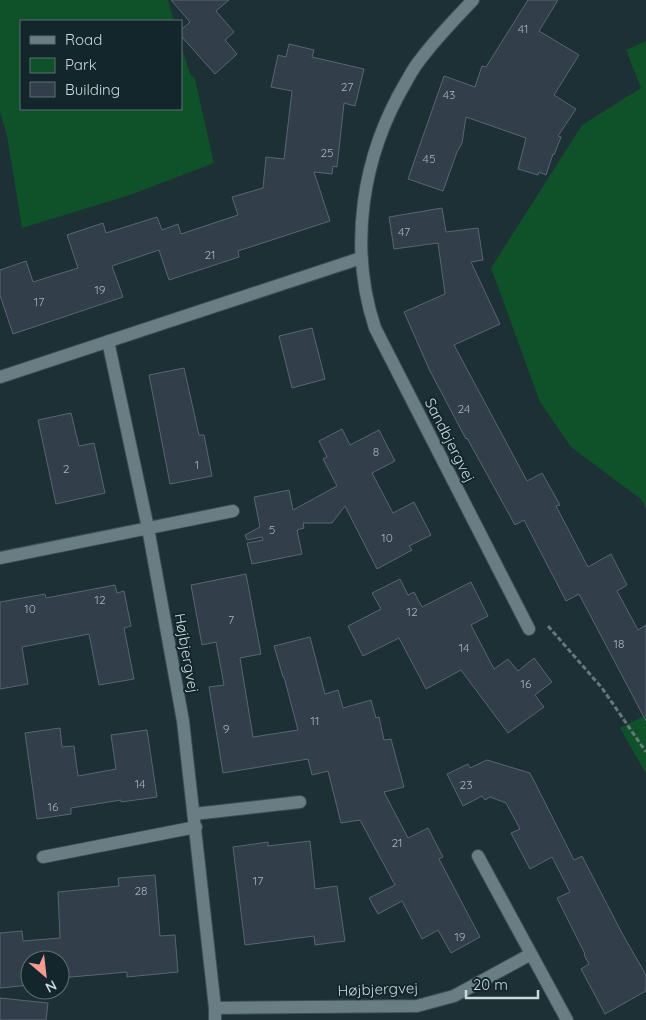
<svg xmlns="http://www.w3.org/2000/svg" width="646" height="1020" font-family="Quicksand,sans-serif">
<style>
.green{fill:#0f5128}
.building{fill:#333e4b;stroke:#596573}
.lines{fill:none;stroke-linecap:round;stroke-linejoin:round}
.street-casing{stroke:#3d4e53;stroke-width:14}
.path{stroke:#67777b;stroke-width:3;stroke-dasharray:5 2.5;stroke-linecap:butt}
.street{stroke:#687d84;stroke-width:12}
.labels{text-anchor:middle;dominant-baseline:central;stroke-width:4;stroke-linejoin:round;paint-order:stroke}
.number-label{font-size:12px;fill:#a7b2b8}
.street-label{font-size:15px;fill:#ced9dd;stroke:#13262b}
</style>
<rect width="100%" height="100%" fill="#1d3035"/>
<path class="green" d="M0,0H168L174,21H21V109H181V45L190,74L195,79L214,163L130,195L22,228L7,136L0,112Z
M646,41V509L642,500L571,447L540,402L491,268L582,125L641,88L626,50Z
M646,715V774L620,728Z"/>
<path class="building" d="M171,0H229L216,11L234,32L225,40L237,54L215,74L181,36V30L190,22Z
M528,0H558L539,31L579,55L554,95L576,109L558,136L561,137L554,155L553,154L546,175L539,172L538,175L518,169L526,138L466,117L462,143L457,152L443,191L408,179L444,76L475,87L482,66L486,67Z
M289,44L314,50L312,57L364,69L355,106L344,103L337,167L333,166L332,174L314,172L330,221L238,251L239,257L169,280L159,250L112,266L123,297L13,334L0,295V270L26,261L33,282L78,268L67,235L103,223L106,233L157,217L162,230L178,224L181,234L238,215L232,197L263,188L266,157L284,159L292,91L271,87L278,55L286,57Z
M442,208L446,232L478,228L483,260L471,262L500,324L454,345L527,481L542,473L560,505L556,506L588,567L611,554L627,585L617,591L638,630L646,625V721L579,594L566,601L524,520L515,525L467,438L466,439L430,371L404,312L445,294L438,243L394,249L389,217Z
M312,328L325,379L292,388L279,336Z
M184,368L199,435H204L212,476L170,484L149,375Z
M71,413L79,446L94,443L105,493L56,504L38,420Z
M342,429L350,445L379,430L395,461L372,473L393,513L414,502L431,535L409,546L412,550L377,569L345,506L332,523H303L304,528L297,530L302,554L252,564L247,543L263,540L262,537L247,540L245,535L260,527L254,497L289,490L293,510L337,486L323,459L327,457L319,441Z
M246,574L261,654L240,658L253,737L298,730L284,677H283L274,646L310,637L325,694L338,690L343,708L371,700L376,718L379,717L384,740L391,739L404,787L384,792L408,838L428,828L443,857L439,859L480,937L451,953L438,930L422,939L402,901L378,914L369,898L395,885L360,820L341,823L328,771L312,775L308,759L223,773L209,687L224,685L216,642L202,645L191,585Z
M400,579L408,595L414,592L422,607L471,582L488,616L471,625L494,669L508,659L518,671L534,658L552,682L535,695L544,707L508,733L461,670L426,689L399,638L363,656L348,626L381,609L372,593Z
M115,585L117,593L124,591L131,626L124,628L134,679L99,685L89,634L22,647L28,684L0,689V602L45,594L46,598Z
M60,728L62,747L74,746L78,776L116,769L111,735L147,730L157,797L121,802V800L71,808V814L37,819L25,733Z
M487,760L530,773L574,860L582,856L623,935L646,975V991L605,1014L581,969L589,964L584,955L585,954L557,898L570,892L552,857L530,869L511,833L520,829L506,803L490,797L485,800L482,796L463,806L447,774L468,764L470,768Z
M310,841L315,889L337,886L345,941L315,945L314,936L245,945L233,847L268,842V846Z
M155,875L160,936L175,935L178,972L127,977V972L60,978V960H30V985L0,988V933L22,931L23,941L60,938L58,892L119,886L118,878Z
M0,998L48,1003L46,1020H0Z"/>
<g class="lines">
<defs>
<path id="street" d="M473,0C455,19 436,38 420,60C414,67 410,75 406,82C362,156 348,246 375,328L529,629
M108,341L148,528L183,721L215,1008V1020
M0,377L361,258
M0,558L233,511
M194,814L300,802
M478,856L567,1020
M43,857L196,827
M215,1008L417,1006L454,996L531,954"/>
</defs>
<use href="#street" class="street-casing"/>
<path class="path" d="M548,626L602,688L646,752"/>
<use href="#street" class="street"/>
</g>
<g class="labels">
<g class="number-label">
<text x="523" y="28">41</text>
<text x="347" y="86">27</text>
<text x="449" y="94">43</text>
<text x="327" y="152">25</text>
<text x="429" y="158">45</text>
<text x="404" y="231">47</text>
<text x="210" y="254">21</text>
<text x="100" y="289">19</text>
<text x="39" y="301">17</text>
<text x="464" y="408">24</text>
<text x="376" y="451">8</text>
<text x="197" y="464">1</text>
<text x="66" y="468">2</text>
<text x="272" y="529">5</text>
<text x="387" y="537">10</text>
<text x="100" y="599">12</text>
<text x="30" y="608">10</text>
<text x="412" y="611">12</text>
<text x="231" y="619">7</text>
<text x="619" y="643">18</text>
<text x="464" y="647">14</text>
<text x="526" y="683">16</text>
<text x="315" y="720">11</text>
<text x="226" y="728">9</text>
<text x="140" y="783">14</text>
<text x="466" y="784">23</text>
<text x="53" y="806">16</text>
<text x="397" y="842">21</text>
<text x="258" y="880">17</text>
<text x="141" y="890">28</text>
<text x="460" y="936">19</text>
</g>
<g class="street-label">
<text transform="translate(450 440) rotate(63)">Sandbjergvej</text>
<text transform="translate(187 653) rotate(80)">Højbjergvej</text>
<text transform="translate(378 989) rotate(-2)">Højbjergvej</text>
</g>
</g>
<rect x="20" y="20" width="162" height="90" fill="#13262b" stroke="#5e6e72"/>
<rect x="30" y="36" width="25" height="8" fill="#687d84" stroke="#5e6e72"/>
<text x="65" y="45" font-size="15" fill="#ced9dd">Road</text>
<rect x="30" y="58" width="25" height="15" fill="#0f5128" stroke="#5e6e72"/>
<text x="65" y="70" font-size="15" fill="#ced9dd">Park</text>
<rect x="30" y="82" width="25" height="15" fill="#333e4b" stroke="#5e6e72"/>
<text x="65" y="95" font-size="15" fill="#ced9dd">Building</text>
<g transform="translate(45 975) rotate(152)"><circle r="24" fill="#13262b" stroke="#5e6e72"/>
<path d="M0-4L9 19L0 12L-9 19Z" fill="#f59c92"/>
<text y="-8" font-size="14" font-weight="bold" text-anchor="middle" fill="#ced9dd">N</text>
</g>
<path d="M466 990v8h72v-8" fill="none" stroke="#ced9dd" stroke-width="2.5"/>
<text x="473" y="990" font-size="15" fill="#ced9dd" stroke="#13262b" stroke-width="4" paint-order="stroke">20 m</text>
</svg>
